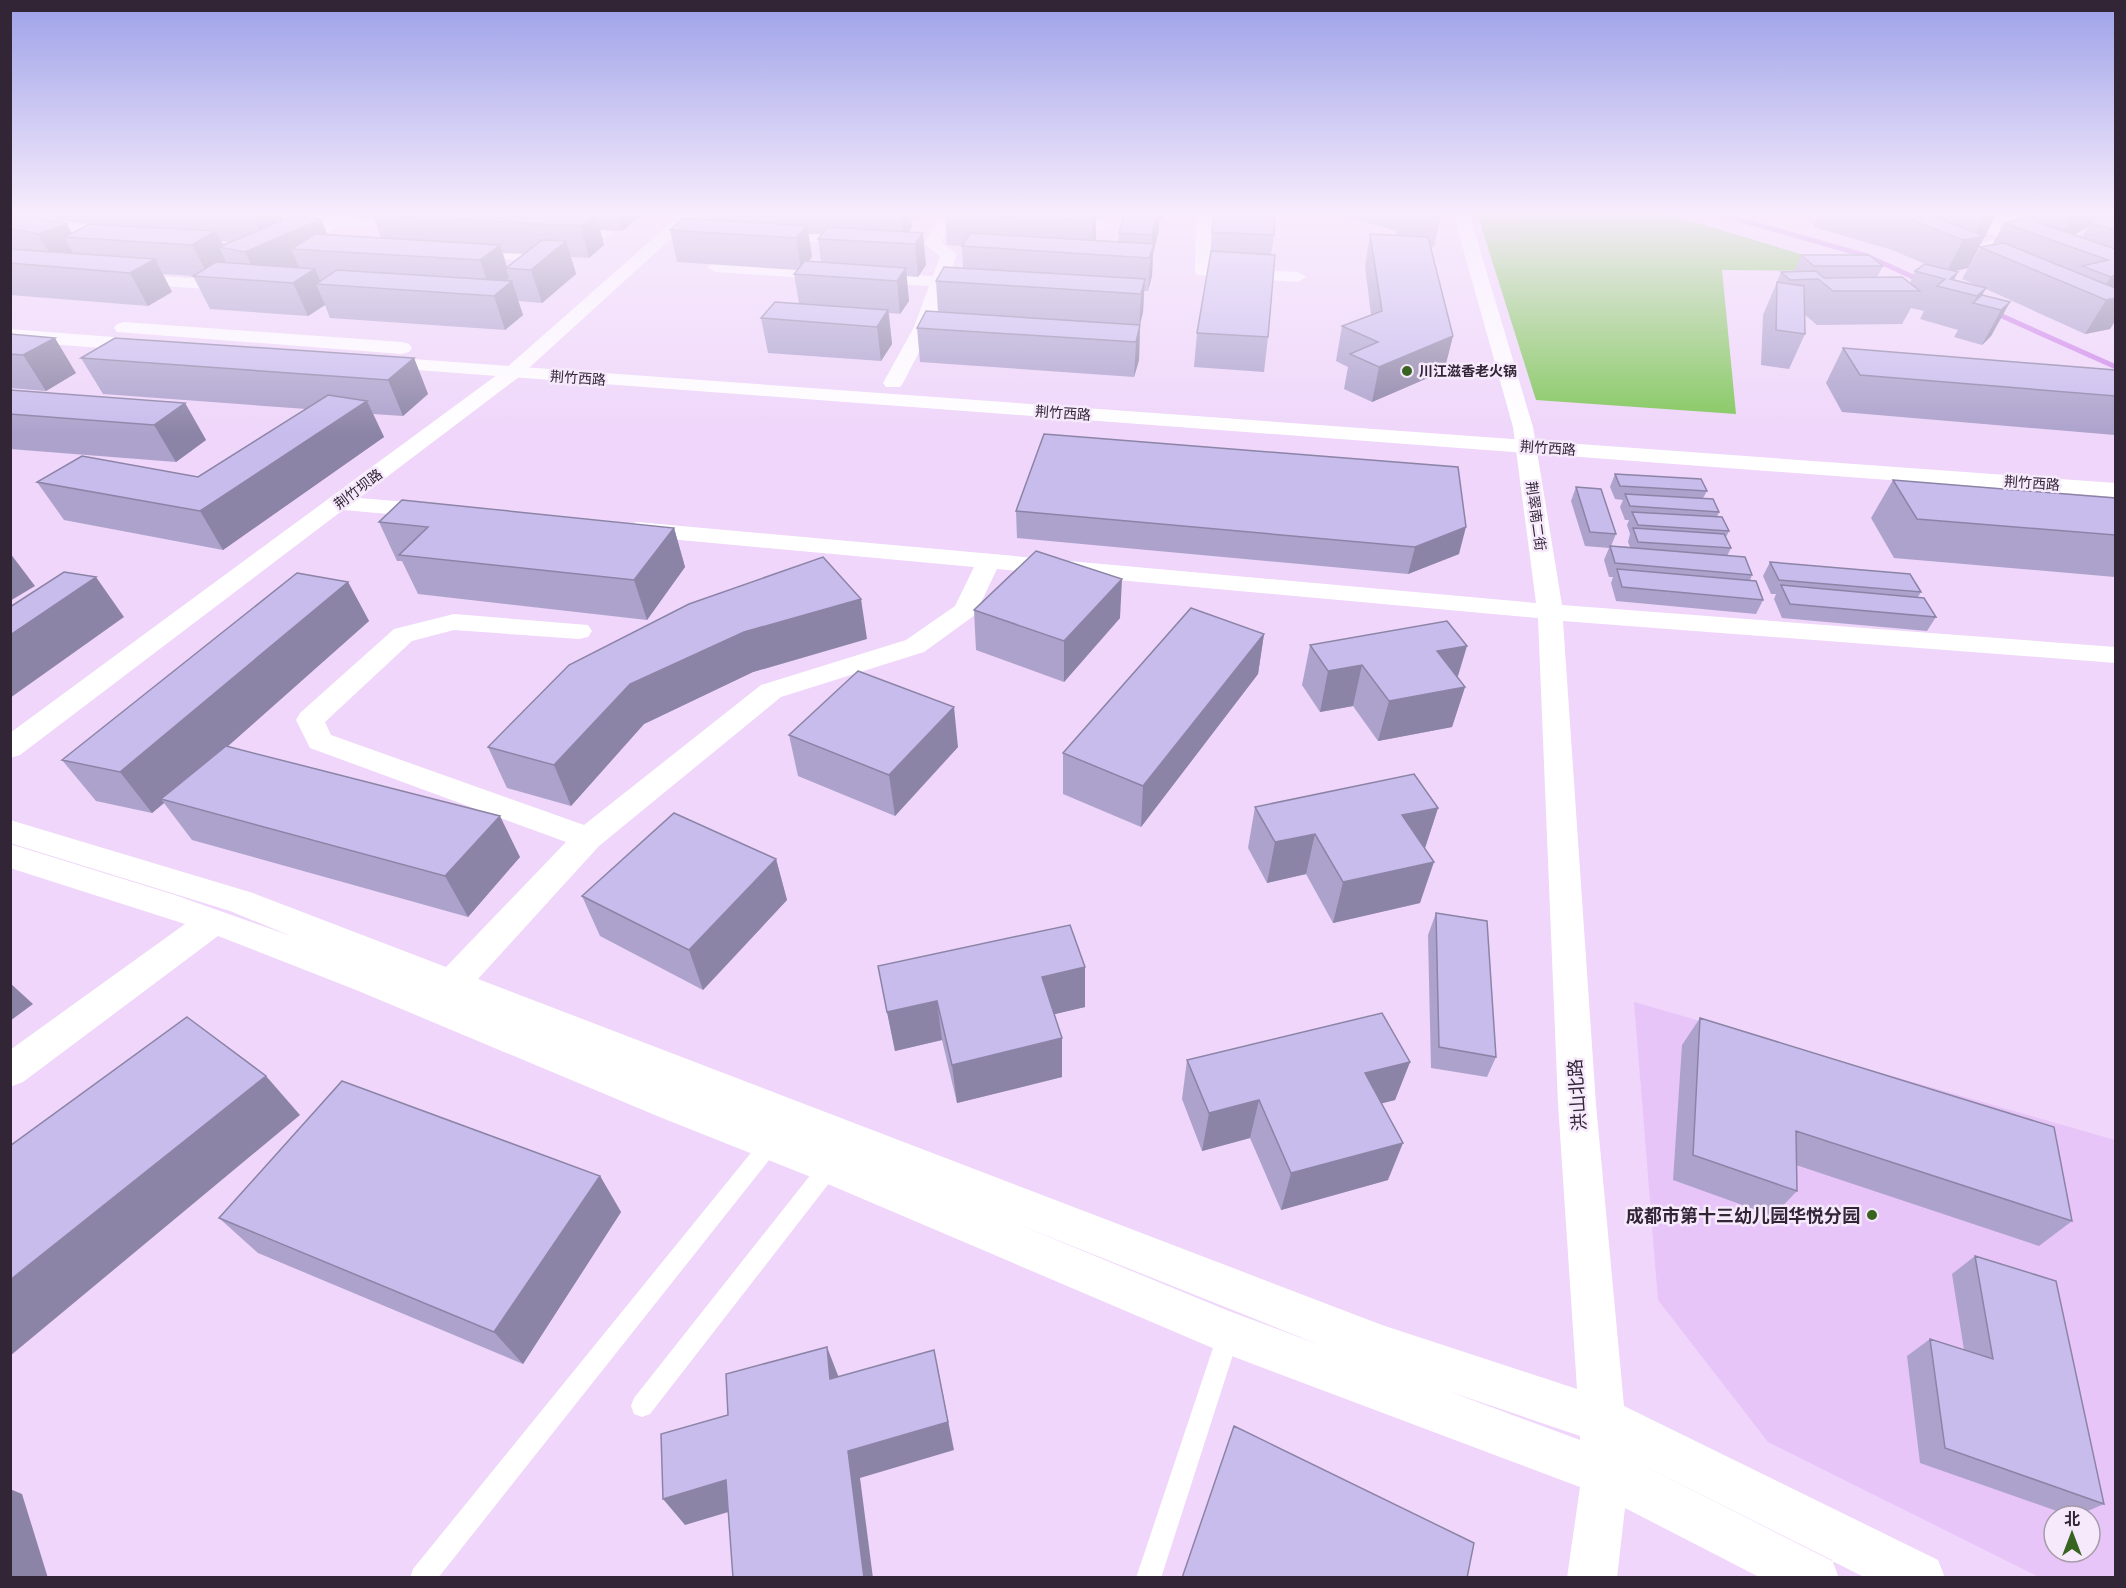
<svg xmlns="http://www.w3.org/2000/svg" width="2126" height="1588" font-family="'Roboto Serif','Noto Sans SC',serif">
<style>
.built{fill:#e8c5f8;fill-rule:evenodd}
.forest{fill:#80c75a}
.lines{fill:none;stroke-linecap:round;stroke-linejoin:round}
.stream{stroke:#cc84e9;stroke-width:5}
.service{fill:#fff;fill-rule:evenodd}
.minor{fill:#fff;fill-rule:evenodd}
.secondary{fill:#fff;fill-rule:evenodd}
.wall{fill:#aca2cc;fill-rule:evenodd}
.shaded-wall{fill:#8c84a6}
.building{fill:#c8bced;stroke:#8c84a6;stroke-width:1.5}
.poi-dot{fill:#396320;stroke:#f5e9fb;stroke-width:2}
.labels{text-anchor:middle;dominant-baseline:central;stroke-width:5;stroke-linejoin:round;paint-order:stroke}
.far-poi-label{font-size:14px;font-weight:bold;fill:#312536;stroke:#f5e9fb;text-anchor:start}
.far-street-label{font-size:14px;fill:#312536;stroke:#f5e9fb}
.near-street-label{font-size:18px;fill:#312536;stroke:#f5e9fb}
.near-poi-label{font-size:18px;font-weight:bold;fill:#312536;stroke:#f5e9fb;text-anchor:end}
</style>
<rect width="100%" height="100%" fill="#efd6fa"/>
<path class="built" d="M1634,1002L2115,1140V1577H2039L1768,1442L1658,1300ZM2054,1516H2090V1552H2054Z"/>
<path class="forest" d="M1477,213H1664L1857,271L1722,270L1736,414L1536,400Z"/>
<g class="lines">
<path class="stream" d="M1717,213L1867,256L1922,281
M1993,312L2116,367"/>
<path class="service" d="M770,1135L777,1138L780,1144L777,1150L438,1578H410L413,1569L763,1138Z
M830,1157L837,1159L840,1166L837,1173L650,1414L642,1417L634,1414L631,1406L634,1398L823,1159Z
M1229,1322L1237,1325L1240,1333L1161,1578H1136L1218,1333L1221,1325Z"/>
<path class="minor" d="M177,213L391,217L399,222L391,227H340L288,250L280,245L282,242L315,227L185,218Z
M682,213H699L519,377L359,498L433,504L441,506L444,511L441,516L433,518L343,510L20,755L10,758V733L505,369Z
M941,213H956L941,242L957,254L949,277L982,280L984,284L982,288L946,287L932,327L903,383L900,387H886L883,383L914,327L929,286L715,272L707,267L715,262L933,276L940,256L924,244Z
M1196,213H1212L1211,267L1298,272L1306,277L1298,282L1197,275L1195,271Z
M1453,213H1469L1533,427L1562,605L2116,647V663L1563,621L1596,1104L1624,1406L1938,1560L1945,1578H1866L1628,1458L1832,1560L1839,1578H1761L1625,1508L1617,1578H1567L1580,1487L1229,1355L816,1179L662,1118L356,990L218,936L23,1082L10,1087V1050L185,924L10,868V844L175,895L291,936L230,911L10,843V820L253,893L446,967L566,842L310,748L296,720L300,713L394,629L454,614L588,625L592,631L588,637L579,639L454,630L412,641L325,722L331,735L584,825L761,685L906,640L955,606L974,567L637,536L629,534L625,529L629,524L637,522L1536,603L1513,427ZM997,569L1538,618L1558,1104L1577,1389L1382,1325L478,979L599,846L781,697L924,652L975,615ZM1015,1223L1320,1345L1229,1311ZM1448,1391L1580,1436V1440Z
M2005,213H2026L2023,216L1999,226L2019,241C2012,248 1989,253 1979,250L1977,247L1979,244L1998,239L1979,225L1982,222Z
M2076,213H2104L2116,215V224L2079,216Z
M1057,217L1105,220L1113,225L1105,230L1052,225L1049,222L1052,219Z
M41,218L120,231L128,236L120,241L36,226L33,223L36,220Z
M560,226L605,228L613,233L605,238L554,234L552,231Z
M773,231L860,235L868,240L860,245L767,239L765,236L767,233Z
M462,248L551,252L559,257L551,262L456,256L454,253Z
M125,274L236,281L242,282L244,286L242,290L236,291L119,283L117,279Z"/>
<path class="secondary" d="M124,322L402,342L409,344L412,348L409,352L402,354L117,332L114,328L117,324Z
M10,329L152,340L159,342L162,346L159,350L152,352L10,341Z
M371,356L2116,483V497L364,366L361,362L364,358Z"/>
</g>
<path class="wall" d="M10,213H47L37,218L72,233L90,224L55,220L51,213H279L283,220L327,234L381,238L374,218L308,213H642V215L622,231L600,230L604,245L589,258L571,257L576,274L542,303L518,301L523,315L505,330L330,318L325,305L308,316L210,309L193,276L163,274L172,292L148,306L10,295ZM221,241L232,242L223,246ZM503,253L523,254L507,267Z
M712,213H921L918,219L911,218L912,227L909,232L926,265L918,277L906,276L909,301L900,314L889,313L892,344L881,361L768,353L761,318L799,303L794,274L797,270L677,262L670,230L713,220ZM809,234H821L818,239L821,262L809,261L812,257Z
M945,213H1105L1103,219L1096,218V240L1118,242L1119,233L1125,213H1165L1163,220H1159V230L1153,254L1152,276L1148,291H1144L1143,312L1140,325L1139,360L1134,377L920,362L917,328L938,312L936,281L963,268L962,246L947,245Z
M1346,213H1441V216L1434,247H1431L1453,336L1444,371L1372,402L1344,389L1348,367L1336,361L1342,326L1371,315L1365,266L1370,234L1397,236L1396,231L1346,217Z
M1819,213H1997L1968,268L1955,271L1958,272L1954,280L1978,286L1962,279L1980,247L1992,245L2004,223L2027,219L2031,213H2115V217L2101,216L2099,214L2095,221L2115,220V321L2110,329L2085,334L1986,289L1982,295L2010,302L1991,336L1982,345L1954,337L1958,330L1920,319L1924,311L1911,308L1902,324L1817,325L1804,314L1805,334L1789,369L1761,365L1763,315L1781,272H1794L1801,255L1883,266L1877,277L1910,283L1915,271L1925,264L1892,250L1813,227ZM2088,227L2082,237L2075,235Z
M1212,232L1274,235L1271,255L1268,337L1264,372L1194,367L1197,333L1210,258Z
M10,334L76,373L46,391L10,388Z
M1843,348L2115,370V435L1842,412L1826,383Z
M81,358H414L428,394L403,416L373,414L384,437L223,550L64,520L37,482L198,477L306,409L103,394Z
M10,390L185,403L206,440L176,462L10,449Z
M1044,434L1459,554L1408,574L1017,538L1016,511Z
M1615,474L1707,491L1703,498L1719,512L1717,517L1729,531L1726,537L1731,548L1727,556L1752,575L1750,580L1763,600L1756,614L1616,601L1611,583L1613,577H1609L1604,560L1609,548L1585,546L1571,501L1576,487L1616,534L1611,546L1630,547L1628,542L1630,534L1627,525L1629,520H1625L1620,507L1623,500L1615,499L1610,487Z
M1893,480L2115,498V577L1894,558L1871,518Z
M379,522L674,528L685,567L647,620L418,594L402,561H397Z
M1770,562L1921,592L1918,597L1936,617L1927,631L1782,618L1774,599L1776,594H1771L1763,576Z
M348,582L369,621L228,746L520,857L468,917L192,840L164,803L152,813L96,801L62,760Z
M974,610L1120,618L1064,682L976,650Z
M1264,634L1258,674L1141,827L1063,794V753Z
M867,639L753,672L644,724L571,806L507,788L488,747Z
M1310,645L1458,678L1465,687L1452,727L1378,741L1353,706L1320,712L1302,685Z
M789,735L958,747L895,816L798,776Z
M1255,807L1438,808L1425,848L1420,903L1333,923L1306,874L1267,883L1248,848Z
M776,859L787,900L703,990L600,936L582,896Z
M1436,913L1496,1057L1487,1077L1431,1068L1428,935Z
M878,966L1085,967V1007L1054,1014L1062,1038V1077L957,1103L942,1040L895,1051Z
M1700,1018L2072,1221L2039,1246L1796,1165L1797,1191L1773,1216L1673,1180L1682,1045Z
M1187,1060L1410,1062L1395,1100L1382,1103L1388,1180L1281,1210L1250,1138L1202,1151L1182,1099Z
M600,1176L621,1212L523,1364L258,1253L219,1218Z
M1975,1256L2104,1504L2076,1516H2071L1920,1463L1907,1356L1930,1339L1964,1350L1952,1274Z"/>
<path class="shaded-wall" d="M10,213H47L13,229Z
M256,213H279L288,233L321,219L334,251L291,249L299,267L268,281L259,280L245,252L265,243L252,215Z
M618,213H642V215L622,231Z
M901,213H910L912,227L904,239Z
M917,213H921L918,219Z
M1095,213H1096V239L1091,253L1092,221Z
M1157,213H1160L1159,230L1153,254L1152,276L1148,291L1152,235Z
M1981,213H1997L1968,268L1946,273L1963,240L1973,238L1986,214Z
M2076,213H2100L2093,224L2090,223L2088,227L2060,243L2057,242L2072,215Z
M596,214L604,245L589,258L581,226Z
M67,224L75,238L64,237L76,259L57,266L38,234Z
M807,226L812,257L801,270L796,238Z
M216,231L225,248L219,247L228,266L209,277L192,245Z
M923,233L926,265L918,277L915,244Z
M566,241L576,274L542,303L531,270Z
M500,245L507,268H506L509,278L491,293L480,260Z
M155,259L172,292L148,306L130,273Z
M906,268L909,301L900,314L897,281Z
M315,269L322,285L316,284L325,305L308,316L293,283Z
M1958,272L1949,289L1950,279Z
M2115,275V321L2110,329L2085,334L2106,300L2098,296L2111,277Z
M1145,279L1143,312L1139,328L1141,294Z
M512,281L523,315L505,330L494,296Z
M1986,288L1977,304L1973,303L1977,296Z
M2010,302L1991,336L1982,345L2001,310Z
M888,310L892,344L881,361L877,327Z
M1140,325L1139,360L1134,377L1136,342Z
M1453,336L1444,371L1372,402L1379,367Z
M55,338L76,373L46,391L23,355Z
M414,358L428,394L403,416L388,380Z
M367,401L384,437L223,550L200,511Z
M185,403L206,440L176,462L154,425Z
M1466,527L1459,554L1408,574L1415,547Z
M674,528L685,567L647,620L634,580Z
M10,553L35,586L10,601Z
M96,577L124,617L10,698V635Z
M1122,579L1120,618L1064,682V641Z
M348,582L369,621L166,801L161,799L164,803L152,813L120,772Z
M861,599L867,639L753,672L644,724L571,806L554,765L630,684L744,632Z
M1264,634L1258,674L1141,827L1143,786Z
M1467,646L1455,686L1437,651Z
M1362,665L1353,706L1320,712L1328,671Z
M1465,687L1452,727L1378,741L1389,701Z
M954,707L958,747L895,816L889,775Z
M1438,808L1425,848L1402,815Z
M500,816L520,857L468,917L445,876Z
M1315,834L1306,874L1267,883L1275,842Z
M776,859L787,900L703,990L689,950Z
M1434,862L1420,903L1333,923L1343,882Z
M1085,967V1007L1043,1017L1042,977Z
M10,983L33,1004L10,1021Z
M937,1001L942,1040L895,1051L887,1012Z
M1062,1038V1077L957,1103L952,1065Z
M1410,1062L1395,1100L1352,1111L1365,1073Z
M266,1076L300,1115L10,1356V1280Z
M1259,1100L1250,1138L1202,1151L1209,1113Z
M1403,1143L1388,1180L1281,1210L1291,1173Z
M600,1176L621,1212L523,1364L494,1332Z
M827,1347L839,1378L830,1379Z
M934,1350L954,1450L860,1478L873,1578H864L848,1451Z
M726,1480L745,1507L685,1525L663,1499Z
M10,1489L22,1494L48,1578H10Z"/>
<path class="building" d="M10,213H15L67,224L38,234L10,228Z
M234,213H256L252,215Z
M375,213H573L596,214L581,226L372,215Z
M945,213H1095L1092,221L945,214Z
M1125,213H1157L1152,235L1119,233Z
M1215,213H1275L1274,235L1212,232Z
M1404,213H1441V216L1404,214Z
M1887,213H1923L1985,236L1963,240L1907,218Z
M295,215L321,219L245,252L219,247Z
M2103,217L2115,220V230L2090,223Z
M683,218L807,226L796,238L670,230Z
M2026,218L2115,249V275L2111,277L2082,266L2108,260L2004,223Z
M90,224L216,231L192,245L64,237Z
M828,227L923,233L915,244L818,239Z
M970,233L1154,244L1149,258L962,246Z
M315,234L500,245L480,260L291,249Z
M1370,234L1428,237L1453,336L1379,367L1350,354L1378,342L1342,326L1382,311Z
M542,240L566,241L531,270L506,268Z
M2004,243L2115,288V298L2106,300L1980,247Z
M10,249L155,259L130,273L10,263Z
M1211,251L1275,255L1268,337L1197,333Z
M1801,255H1869L1883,266H1814Z
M805,261L906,268L897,281L794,274Z
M216,262L315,269L293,283L193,276Z
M1925,264L1958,272L1950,279L1986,288L1977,296L1937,286L1945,279L1915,271Z
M944,267L1145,279L1141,294L936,281Z
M337,270L512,281L494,296L316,284Z
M1816,271L1824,278L1902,277L1920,291H1833L1818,279L1790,280L1781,272Z
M1777,282L1804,286L1805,334L1776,330Z
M1982,295L2010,302L2001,310L1973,303Z
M775,302L888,310L877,327L761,318Z
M926,311L1140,325L1136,342L917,328Z
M10,334L55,338L23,355L10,354Z
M115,338L414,358L388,380L81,358Z
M1843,348L2115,370V396L1860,375Z
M10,390L185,403L154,425L10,414Z
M328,395L367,401L200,511L37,482L82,456L198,477Z
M1044,434L1458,467L1466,527L1415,547L1016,511Z
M1615,474L1701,479L1707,491L1620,486Z
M1893,480L2115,498V535L1917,519Z
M1576,487L1601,489L1616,534L1590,532Z
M1625,494L1713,499L1719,512L1630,506Z
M402,500L674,528L634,580L399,555L428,527L379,522Z
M1632,512L1722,517L1729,531L1638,525Z
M1633,528L1724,534L1731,548L1638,542Z
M1610,546L1745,557L1752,575L1615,563Z
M1036,551L1122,579L1064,641L974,610Z
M823,557L861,599L744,632L630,684L554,765L488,747L569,665L689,604Z
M1770,562L1910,574L1921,592L1779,580Z
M1617,569L1756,581L1763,600L1622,587Z
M64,572L96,577L10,635V607Z
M297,573L348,582L120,772L62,760Z
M1781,585L1924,598L1936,617L1790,604Z
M1191,608L1264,634L1143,786L1063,753Z
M1447,621L1467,646L1437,651L1465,687L1389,701L1362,665L1328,671L1310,645Z
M858,671L954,707L889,775L789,735Z
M226,746L500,816L445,876L161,799Z
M1414,774L1438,808L1402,815L1434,862L1343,882L1315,834L1275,842L1255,807Z
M674,813L776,859L689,950L582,896Z
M1436,913L1487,921L1496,1057L1439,1047Z
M1070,925L1085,967L1042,977L1062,1038L952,1065L937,1001L887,1012L878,966Z
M1382,1013L1410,1062L1365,1073L1403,1143L1291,1173L1259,1100L1209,1113L1187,1060Z
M187,1017L266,1076L10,1280V1146Z
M1700,1018L2054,1127L2072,1221L1796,1131L1797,1191L1693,1155Z
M342,1081L600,1176L494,1332L219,1218Z
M1975,1256L2056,1281L2104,1504L1945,1448L1930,1339L1993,1359Z
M827,1347L830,1379L934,1350L948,1422L848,1451L864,1578H733L726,1480L663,1499L661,1434L728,1415L726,1374Z
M1234,1426L1474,1543L1467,1578H1182Z"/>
<linearGradient id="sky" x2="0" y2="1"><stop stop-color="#9da1e8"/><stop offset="0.49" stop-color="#f8edfd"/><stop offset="1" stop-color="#f8edfd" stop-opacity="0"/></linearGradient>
<rect width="2126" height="435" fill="url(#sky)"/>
<g class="poi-dot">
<circle cx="1407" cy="371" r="6"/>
<circle cx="1872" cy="1215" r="6"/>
</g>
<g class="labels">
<g class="far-poi-label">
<text x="1419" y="371">川江滋香老火锅</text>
</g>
<g class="far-street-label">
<text transform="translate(578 378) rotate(4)">荆竹西路</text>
<text transform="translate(1063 413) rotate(4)">荆竹西路</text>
<text transform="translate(1548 448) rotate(4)">荆竹西路</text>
<text transform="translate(2032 483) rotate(4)">荆竹西路</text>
<text transform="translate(358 489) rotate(-37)">荆竹坝路</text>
<text transform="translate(1536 516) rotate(82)">荆翠南二街</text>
</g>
<g class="near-street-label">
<text transform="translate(1577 1095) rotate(-94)">洪山北路</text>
</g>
<g class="near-poi-label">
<text x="1860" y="1215">成都市第十三幼儿园华悦分园</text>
</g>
</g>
<rect width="2126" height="1588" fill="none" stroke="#312536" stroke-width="24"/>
<g transform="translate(2072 1534)"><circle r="28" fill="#f5e9fb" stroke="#a79bac" stroke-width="1.5"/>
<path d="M0-4.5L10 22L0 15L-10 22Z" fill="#396320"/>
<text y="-9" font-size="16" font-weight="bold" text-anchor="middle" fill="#312536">北</text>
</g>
</svg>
